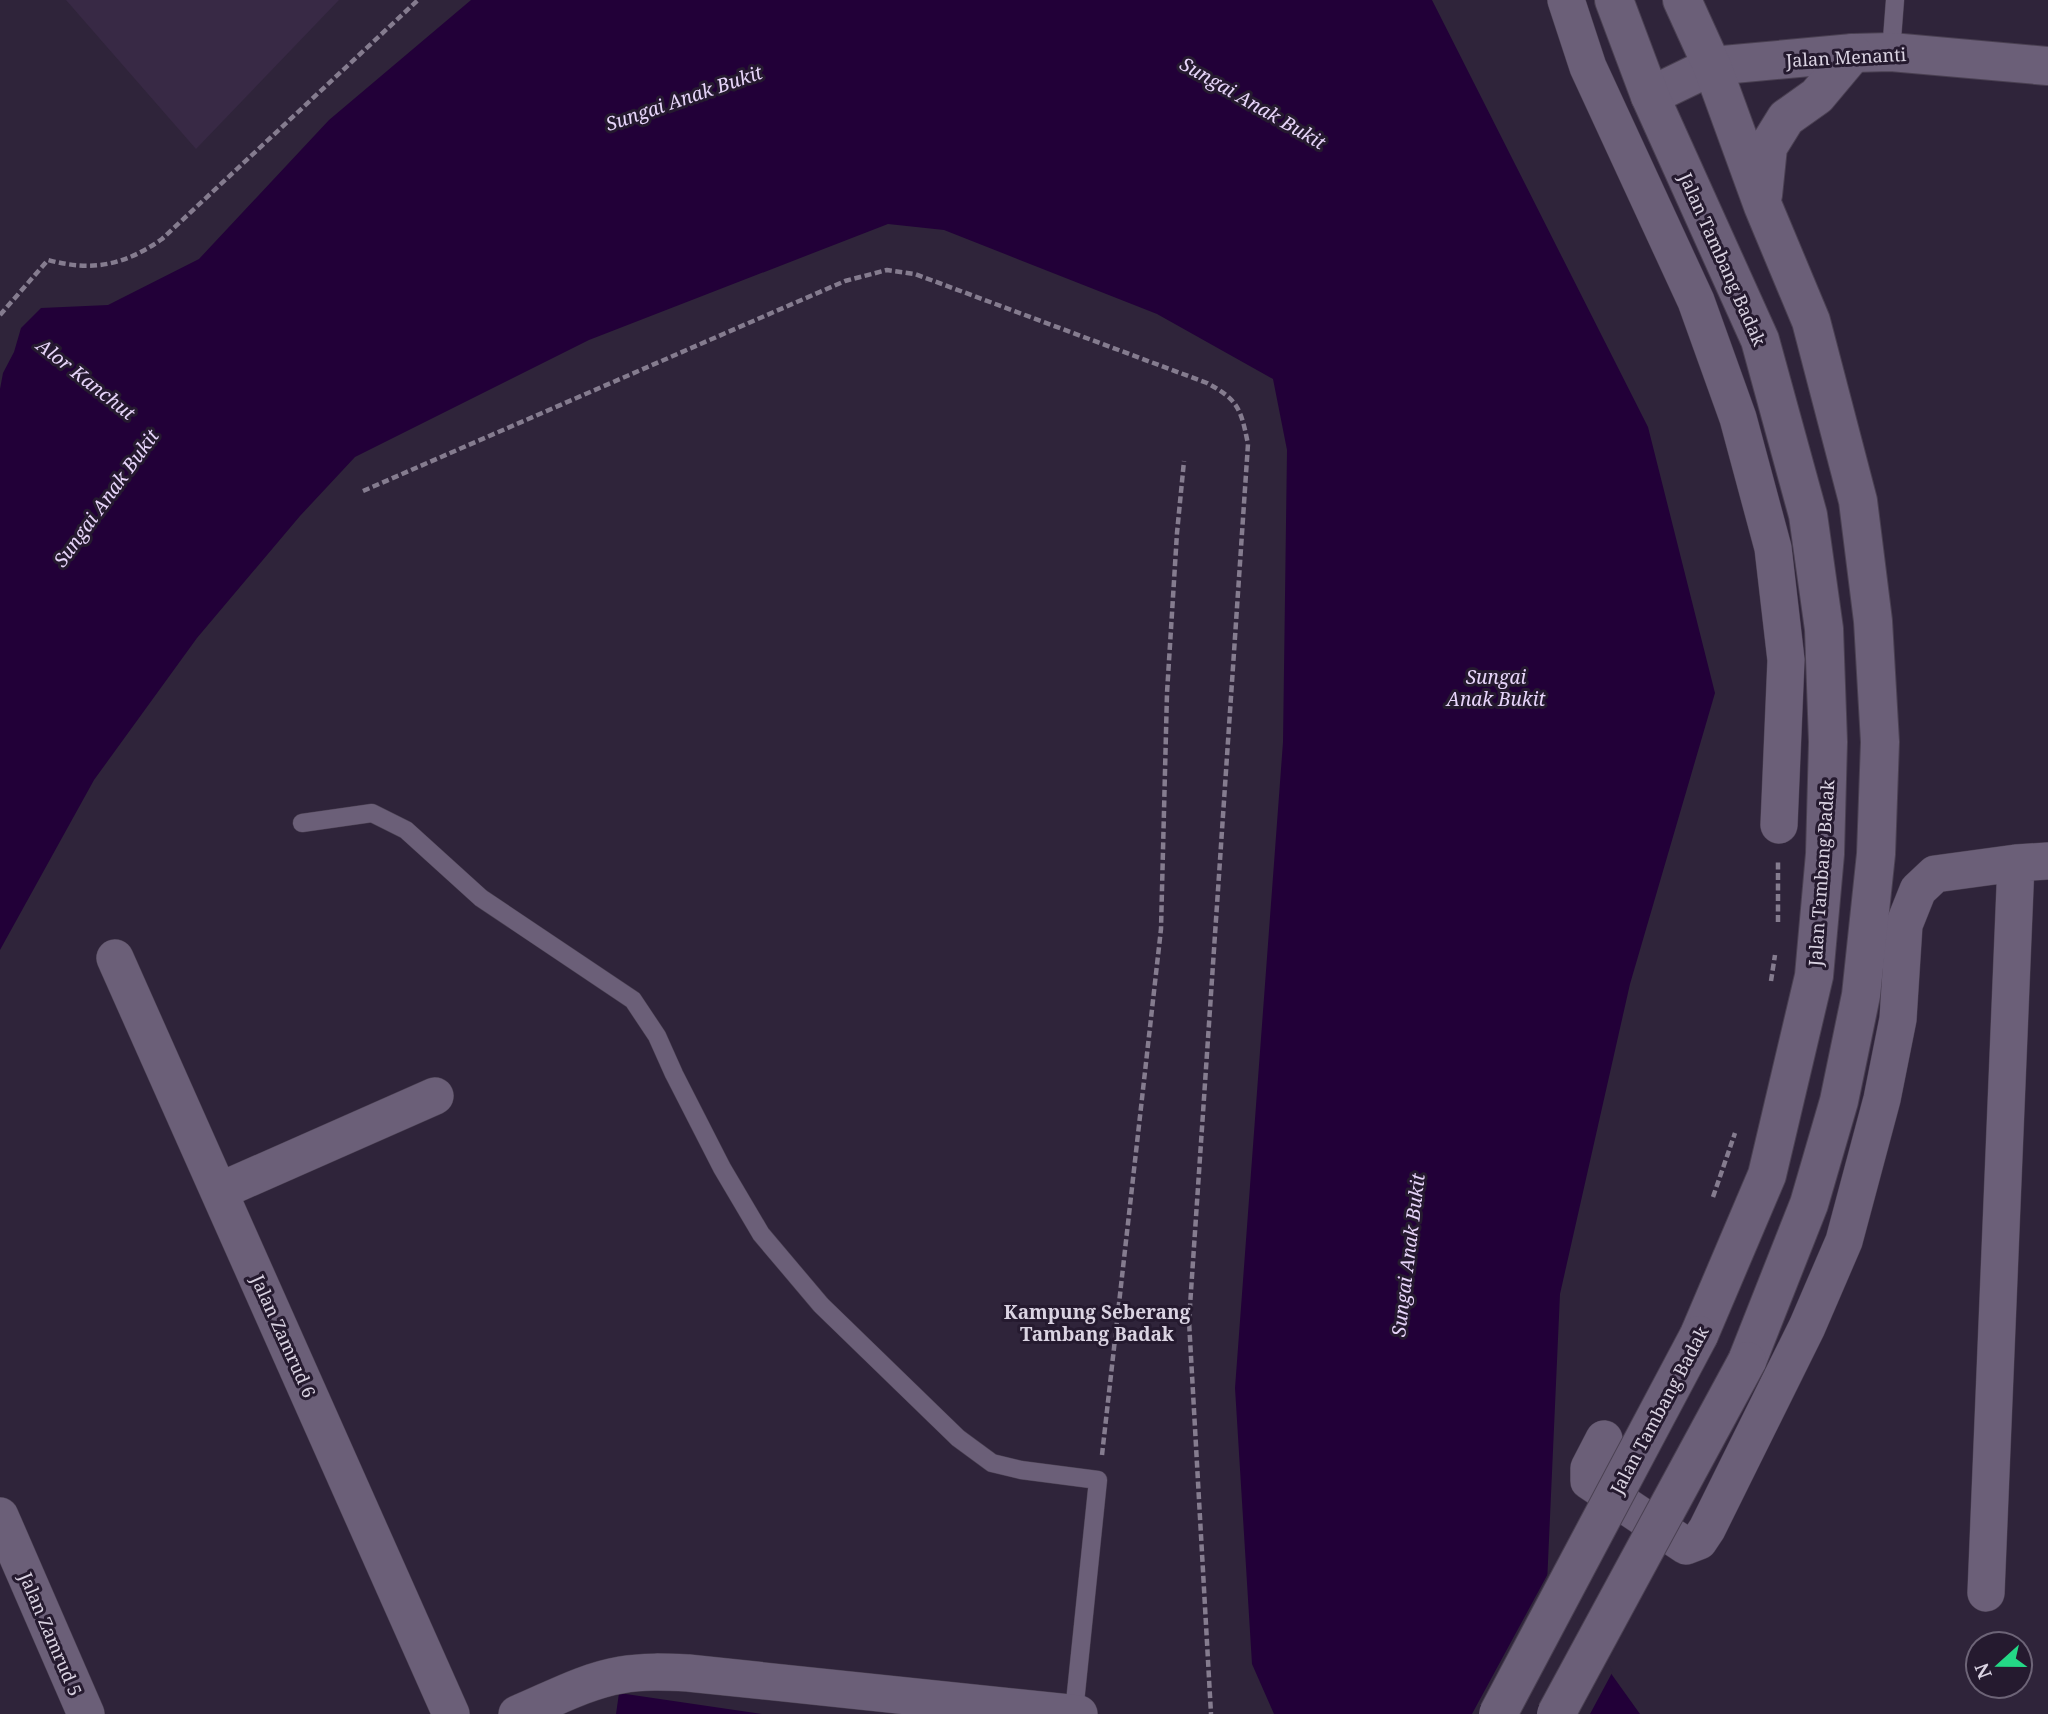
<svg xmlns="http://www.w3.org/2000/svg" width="2048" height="1714" font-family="'Noto Serif',serif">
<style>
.built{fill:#382945}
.water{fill:#220038}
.pier{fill:#2f243a}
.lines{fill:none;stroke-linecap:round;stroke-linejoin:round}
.service-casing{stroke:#4a4052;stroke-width:19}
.minor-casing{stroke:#4a4052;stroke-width:38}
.tertiary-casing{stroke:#4a4052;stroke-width:40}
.secondary-casing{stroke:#4a4052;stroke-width:40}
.path{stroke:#857c8f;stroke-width:4.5;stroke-dasharray:7 3.5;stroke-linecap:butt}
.service{stroke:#6b5f78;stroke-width:18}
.minor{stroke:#6b5f78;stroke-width:37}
.tertiary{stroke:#6b5f78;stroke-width:38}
.secondary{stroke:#6b5f78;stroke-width:38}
.secondary-bridge-casing{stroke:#4a4052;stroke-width:40;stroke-linecap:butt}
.secondary-bridge{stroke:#6b5f78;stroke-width:38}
.labels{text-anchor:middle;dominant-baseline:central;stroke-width:6;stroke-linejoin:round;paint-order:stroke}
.street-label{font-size:18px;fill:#dad3e2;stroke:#251a2f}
.water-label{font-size:19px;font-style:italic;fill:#e7d5fa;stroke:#251a2f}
.neighbourhood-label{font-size:19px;font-weight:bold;fill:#dad3e2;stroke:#251a2f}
</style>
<rect width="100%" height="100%" fill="#2f243a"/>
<path class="built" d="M66,0H339L196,149Z"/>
<path class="water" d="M471,0H1432L1648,427L1715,693L1630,984L1560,1294L1547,1584L1640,1714H1274L1252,1664L1235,1388L1283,742L1287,450L1273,379L1157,314L944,230L888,224L589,340L355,457L300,516L197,638L94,780L0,950V389L3,373L14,352L21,328L41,308L108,305L199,259L329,120Z
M619,1693L762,1714H616Z"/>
<path class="pier" d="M1551,1568V1583L1613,1671L1590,1714H1472Z"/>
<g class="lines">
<defs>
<path id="service" d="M1891,52L1895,0
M302,823L372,813L406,830L481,898L633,1000L657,1036L674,1074L722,1168L761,1234L821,1305L958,1438L992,1463L1021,1470L1098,1480L1074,1712"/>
<path id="minor" d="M1566,0L1588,67L1696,301L1738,418L1773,548L1786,660L1779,825
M115,958L451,1714
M220,1191L435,1096
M1604,1439L1589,1468V1481L1686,1546L1699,1541L1707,1529L1807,1327L1844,1241L1882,1099L1898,1019L1904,925L1918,890L1935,874L2016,863L2048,861
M0,1516L86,1714
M1986,1593L2016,863
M517,1714C551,1700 585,1681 621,1675C643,1671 666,1672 688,1673L1079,1714"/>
<path id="tertiary" d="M1650,96L1712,66L1853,53L1891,52L2048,66"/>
<path id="secondary" d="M1614,0L1650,96L1760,340L1808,515L1824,629L1828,742L1825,854L1814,976L1767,1175L1699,1335
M1682,0L1712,66L1763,206L1811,321L1858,501L1873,621L1880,742L1876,854L1861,995L1839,1101L1809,1204L1747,1361
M1763,195L1768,147L1786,118L1817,96L1853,53"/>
</defs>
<use href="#service" class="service-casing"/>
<use href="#minor" class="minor-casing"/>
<use href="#tertiary" class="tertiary-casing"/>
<use href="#secondary" class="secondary-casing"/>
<path class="path" d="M0,315L48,260C93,272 125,265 162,239L418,0
M363,491L845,281L887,270L915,274L1207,383C1239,400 1241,410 1248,444L1189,1321L1211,1714
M1778,922V861
M1771,981L1775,955
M1713,1197L1735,1133
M1102,1455L1161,929L1167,693L1177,533L1184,461"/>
<use href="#service" class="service"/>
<use href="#minor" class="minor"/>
<use href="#tertiary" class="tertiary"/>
<use href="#secondary" class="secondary"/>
<defs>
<path id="secondary-bridge" d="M1498,1714L1699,1335
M1556,1714L1747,1361"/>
</defs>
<use href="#secondary-bridge" class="secondary-bridge-casing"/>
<use href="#secondary-bridge" class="secondary-bridge"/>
</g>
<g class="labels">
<g class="street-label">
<text transform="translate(1846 57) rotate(-3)">Jalan Menanti</text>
<text transform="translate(1723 259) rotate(66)">Jalan Tambang Badak</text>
<text transform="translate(1821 873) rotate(-86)">Jalan Tambang Badak</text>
<text transform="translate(284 1336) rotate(66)">Jalan Zamrud 6</text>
<text transform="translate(1659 1410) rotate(-62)">Jalan Tambang Badak</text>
<text transform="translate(51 1634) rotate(67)">Jalan Zamrud 5</text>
</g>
<g class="water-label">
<text transform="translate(684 98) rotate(-19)">Sungai Anak Bukit</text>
<text transform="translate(1253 103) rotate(30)">Sungai Anak Bukit</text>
<text transform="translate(86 379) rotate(38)">Alor Kanchut</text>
<text transform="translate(106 498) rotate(-54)">Sungai Anak Bukit</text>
<text x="1496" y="677">Sungai<tspan x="1496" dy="22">Anak Bukit</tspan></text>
<text transform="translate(1408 1255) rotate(-83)">Sungai Anak Bukit</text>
</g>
<g class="neighbourhood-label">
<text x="1097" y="1312">Kampung Seberang<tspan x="1097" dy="22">Tambang Badak</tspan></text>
</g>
</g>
<g transform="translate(1999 1665) rotate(249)"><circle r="33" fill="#251a2f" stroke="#6d6477" stroke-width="2"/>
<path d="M0-5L12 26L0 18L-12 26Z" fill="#24d886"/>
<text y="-10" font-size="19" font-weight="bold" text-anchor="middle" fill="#dad3e2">N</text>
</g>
</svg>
